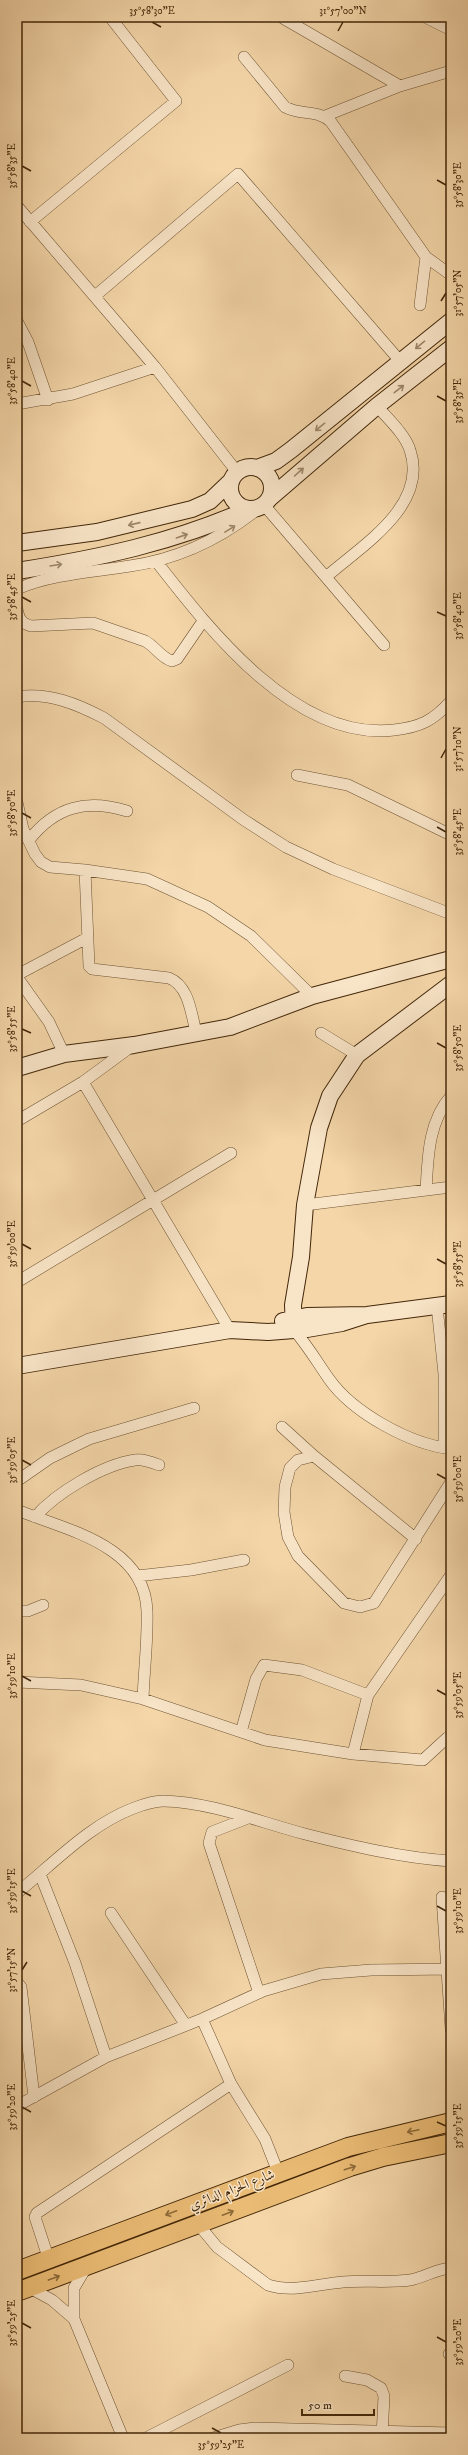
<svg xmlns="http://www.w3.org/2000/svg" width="468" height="2455" font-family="'IM FELL DW Pica',Amiri,serif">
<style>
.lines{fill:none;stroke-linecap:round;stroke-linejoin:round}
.street-casing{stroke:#6f5331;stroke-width:12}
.secondary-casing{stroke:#432709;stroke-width:18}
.primary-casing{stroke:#432709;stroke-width:20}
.street{stroke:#f8e4c7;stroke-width:11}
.secondary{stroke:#f8e4c7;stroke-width:16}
.primary{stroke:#eabb74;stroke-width:18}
.oneway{stroke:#9e8668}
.oneway2{stroke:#8e6a39}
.ticks{fill:none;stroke:#432709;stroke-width:1.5}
.labels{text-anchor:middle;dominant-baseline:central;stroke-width:3;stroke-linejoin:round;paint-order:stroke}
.street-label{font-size:14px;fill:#432709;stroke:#f8e4c7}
.neatline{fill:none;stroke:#432709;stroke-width:1.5}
.ticks-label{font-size:10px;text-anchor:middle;fill:#432709}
</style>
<rect width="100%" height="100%" fill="#f4d6a9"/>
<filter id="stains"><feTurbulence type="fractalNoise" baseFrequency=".005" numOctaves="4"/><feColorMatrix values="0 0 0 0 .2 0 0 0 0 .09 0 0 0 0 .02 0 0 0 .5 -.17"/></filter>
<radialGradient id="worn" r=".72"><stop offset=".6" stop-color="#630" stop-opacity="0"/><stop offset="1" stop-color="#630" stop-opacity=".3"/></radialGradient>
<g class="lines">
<defs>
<path id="street" d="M17,17H18
M281,17L400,86
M425,17L451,30
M244,57L285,107C301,116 318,109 331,122L426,257L451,275
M325,116L400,86L451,71
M17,206L155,367L237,472
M30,222L176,101L110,17
M95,296L238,174L400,361
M420,305L426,257
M17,321L28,342L48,400
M17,404L73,394L155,367
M264,505L384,645
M156,561C209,629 296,742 394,730C420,727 433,721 451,701
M326,577C361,546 429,506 410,450C405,434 388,419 377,406
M17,589C52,574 93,572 130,566C178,559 222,538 259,508
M17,609C19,619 21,623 31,626L93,623L145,641C155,646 161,658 172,661L177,659L203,621
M17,697C49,692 77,704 104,718L244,820L286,847L333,869L451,914
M297,775L348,785L451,835
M17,802L23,829L35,854L41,862L50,867L85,870L147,879L208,907L251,936L312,996
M29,840C56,806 87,799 127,811
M85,870L89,966L92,969L169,978C189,986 191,1013 196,1032
M17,975L87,938
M17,977L49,1022L64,1054
M321,1033L357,1055
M83,1082L230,1330
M17,1121L83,1082L132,1046
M426,1190C428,1158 428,1122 451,1096
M305,1205L451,1187
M17,1282L231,1153
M437,1306L444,1374V1448
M294,1330C308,1346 317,1362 329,1379C353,1413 410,1444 451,1449
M282,1427L314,1456L298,1460L290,1468L285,1487L284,1512L288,1537L298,1556L344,1603L360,1607L374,1603L451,1482
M314,1456L416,1539
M17,1481L50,1458L89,1439L194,1408
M17,1510C66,1530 145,1545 147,1611C148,1640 144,1670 143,1699
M35,1517C56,1493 102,1465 135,1460C143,1459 151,1462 159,1465
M137,1576L191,1570L244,1560
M17,1611H28L43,1605
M17,1682L81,1685L143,1699L265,1740L353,1754L423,1760L447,1738H451
M241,1732L256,1679L264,1665L302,1670L368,1695
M353,1754L368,1695L451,1575
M248,1818L212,1832L209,1843L259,1993
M40,1874L75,1963L106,2057
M17,1893C54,1863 89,1825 134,1808C142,1805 155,1801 163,1801C211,1802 259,1822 305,1834C352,1846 403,1858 451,1861
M442,1897L451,2029
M111,1913L185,2024
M17,1982L21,1987L34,2097
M202,2019L231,2084L265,2139L278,2172
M17,2106L106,2057L202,2019L263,1991L321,1974L371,1970L451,1969
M198,2224L217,2247L268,2285C293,2293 318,2284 343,2282C365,2280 389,2283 410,2280C425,2277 436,2269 451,2268
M49,2260L35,2217L37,2213L231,2084
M87,2266L74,2288V2319L123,2438
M28,2287L52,2300L74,2319
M449,2354L451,2355
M345,2376L367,2380L381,2388L384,2396L382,2437
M146,2438L288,2365
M213,2438L239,2430L255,2428L451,2433"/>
<path id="secondary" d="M230 488a21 21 0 1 1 42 0a21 21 0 1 1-42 0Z
M257,468L276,461L291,450L451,321
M270,498L377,406L451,348
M17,543L97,532L192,509L210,501L231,481
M17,571C99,558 172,543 249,509
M17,1068L64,1054L134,1045L230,1027L312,996L451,959
M283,1321L307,1316L367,1315L451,1304
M294,1330L293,1305L301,1257L305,1205L319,1128L330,1096L357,1055L451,984
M17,1366L230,1330L268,1332L307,1329L342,1323L367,1315"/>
<path id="primary" d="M17,2271L348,2147L451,2122
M17,2292L350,2167L383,2157L451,2143"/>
</defs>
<use href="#street" class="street-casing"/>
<use href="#secondary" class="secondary-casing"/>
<use href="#primary" class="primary-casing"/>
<use href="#street" class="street"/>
<use href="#secondary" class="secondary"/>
<use href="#primary" class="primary"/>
</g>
<defs><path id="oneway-shaft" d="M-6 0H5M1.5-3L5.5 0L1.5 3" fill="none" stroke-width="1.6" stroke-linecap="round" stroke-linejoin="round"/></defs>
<g class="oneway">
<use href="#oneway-shaft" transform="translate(420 345) rotate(140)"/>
<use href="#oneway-shaft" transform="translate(399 389) rotate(-38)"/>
<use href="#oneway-shaft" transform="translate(320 427) rotate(141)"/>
<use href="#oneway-shaft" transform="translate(299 472) rotate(-42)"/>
<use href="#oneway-shaft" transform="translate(134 524) rotate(167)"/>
<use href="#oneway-shaft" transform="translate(230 529) rotate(-32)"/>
<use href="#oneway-shaft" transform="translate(182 536) rotate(-19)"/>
<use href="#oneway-shaft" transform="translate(56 565) rotate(-9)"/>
</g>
<g class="oneway2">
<use href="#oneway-shaft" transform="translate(413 2131) rotate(168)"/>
<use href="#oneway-shaft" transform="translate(350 2168) rotate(-18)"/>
<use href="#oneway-shaft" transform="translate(171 2213) rotate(159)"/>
<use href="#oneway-shaft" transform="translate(228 2213) rotate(-21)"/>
<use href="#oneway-shaft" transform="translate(54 2278) rotate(-20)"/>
</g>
<path class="ticks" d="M152,22L161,27M338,31L343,22M22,166L31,171M437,180L446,185M441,301L446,293M22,381L31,386M437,396L446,401M22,597L31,602M437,612L446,616M441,758L446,749M22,813L31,818M437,827L446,832M22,1029L31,1033M437,1043L446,1048M22,1244L31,1249M437,1259L446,1264M22,1460L31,1465M437,1474L446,1479M22,1676L31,1681M437,1690L446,1695M22,1891L31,1896M437,1906L446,1911M22,1970L27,1962M22,2107L31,2112M437,2122L446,2126M22,2323L31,2328M437,2337L446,2342M212,2428L221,2433"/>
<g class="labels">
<g class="street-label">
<text transform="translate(232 2190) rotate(-21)">شارع الحزام الدائري</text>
</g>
</g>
<rect width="468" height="2455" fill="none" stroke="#f4d6a9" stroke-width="44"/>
<path d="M302 2409v6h72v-6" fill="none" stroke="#432709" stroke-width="2"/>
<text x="308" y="2409" font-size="12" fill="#432709" stroke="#f8e4c7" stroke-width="3" paint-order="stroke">50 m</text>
<rect x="22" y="22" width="424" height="2411" class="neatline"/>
<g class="ticks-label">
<text x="152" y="14">35°58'30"E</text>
<text x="343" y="14">31°57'00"N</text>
<text transform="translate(11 166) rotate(-90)" y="4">35°58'35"E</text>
<text transform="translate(457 185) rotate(-90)" y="4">35°58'30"E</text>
<text transform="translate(457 293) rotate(-90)" y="4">31°57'05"N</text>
<text transform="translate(11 381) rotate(-90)" y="4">35°58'40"E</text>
<text transform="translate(457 401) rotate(-90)" y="4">35°58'35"E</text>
<text transform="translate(11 597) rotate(-90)" y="4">35°58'45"E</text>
<text transform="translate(457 616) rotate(-90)" y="4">35°58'40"E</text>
<text transform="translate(457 749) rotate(-90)" y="4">31°57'10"N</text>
<text transform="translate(11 813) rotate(-90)" y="4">35°58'50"E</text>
<text transform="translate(457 832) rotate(-90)" y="4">35°58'45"E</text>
<text transform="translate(11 1029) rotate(-90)" y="4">35°58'55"E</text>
<text transform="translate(457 1048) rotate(-90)" y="4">35°58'50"E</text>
<text transform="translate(11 1244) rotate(-90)" y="4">35°59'00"E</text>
<text transform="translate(457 1264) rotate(-90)" y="4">35°58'55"E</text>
<text transform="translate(11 1460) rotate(-90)" y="4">35°59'05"E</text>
<text transform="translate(457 1479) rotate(-90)" y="4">35°59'00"E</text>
<text transform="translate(11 1676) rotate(-90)" y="4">35°59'10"E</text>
<text transform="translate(457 1695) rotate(-90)" y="4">35°59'05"E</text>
<text transform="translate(11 1891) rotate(-90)" y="4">35°59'15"E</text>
<text transform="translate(457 1911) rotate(-90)" y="4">35°59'10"E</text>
<text transform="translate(11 1970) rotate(-90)" y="4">31°57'15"N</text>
<text transform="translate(11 2107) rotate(-90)" y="4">35°59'20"E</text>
<text transform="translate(457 2126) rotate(-90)" y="4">35°59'15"E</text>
<text transform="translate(11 2323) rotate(-90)" y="4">35°59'25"E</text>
<text transform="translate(457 2342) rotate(-90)" y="4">35°59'20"E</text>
<text x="221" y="2448">35°59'25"E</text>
</g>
<rect width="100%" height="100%" filter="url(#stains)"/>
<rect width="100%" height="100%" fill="url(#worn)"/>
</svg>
